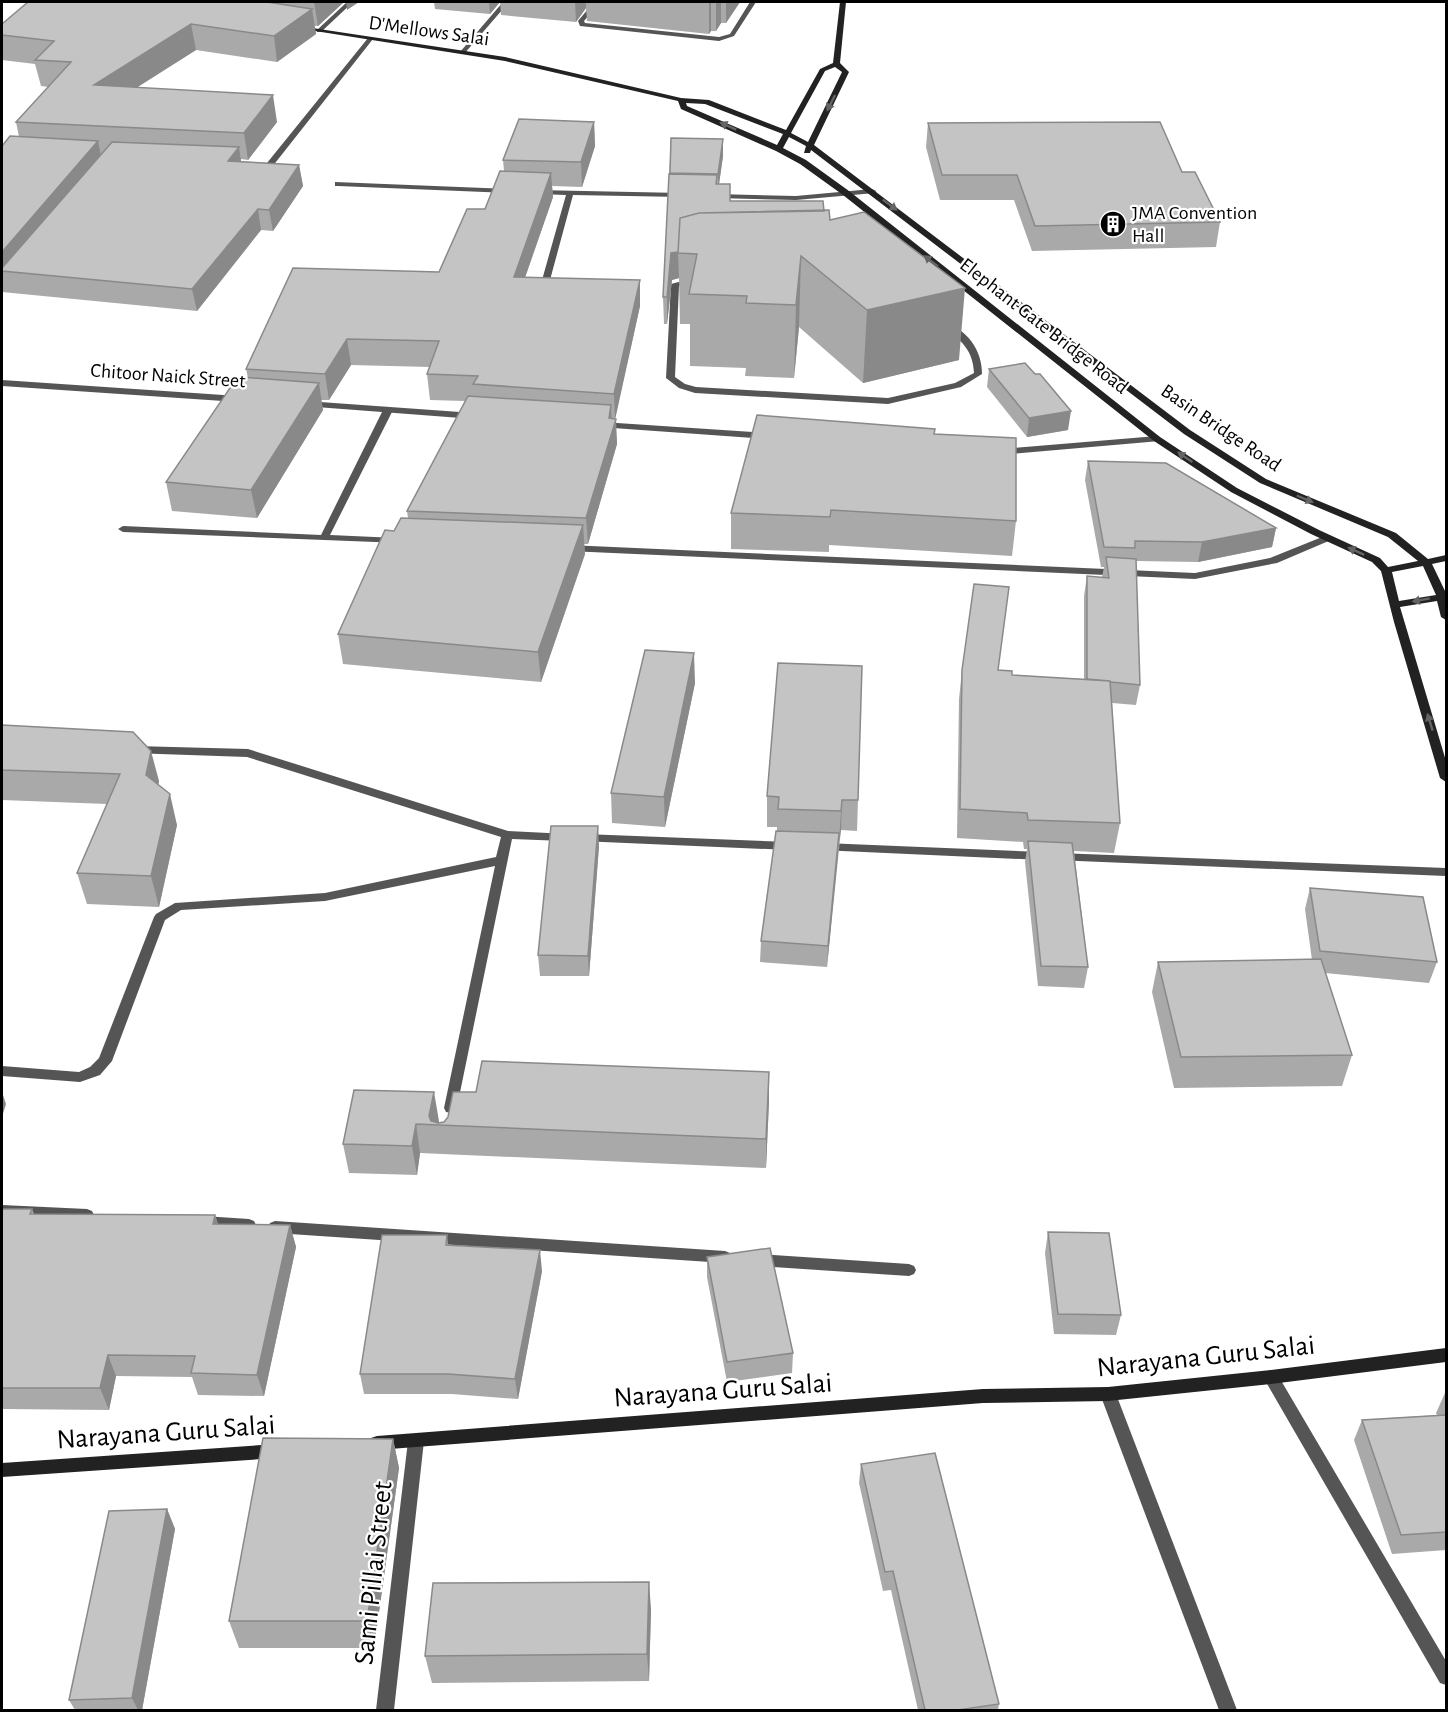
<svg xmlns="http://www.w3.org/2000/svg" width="1448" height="1712" font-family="'Alegreya Sans',sans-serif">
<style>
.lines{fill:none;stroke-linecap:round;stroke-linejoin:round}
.lane{fill:#555;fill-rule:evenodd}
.street{fill:#555;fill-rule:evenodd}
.secondary{fill:#222;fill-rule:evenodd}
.wall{fill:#a9a9a9}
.shaded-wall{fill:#898989}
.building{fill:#c4c4c4;stroke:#898989;stroke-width:1.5}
.oneway{fill:#646464}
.labels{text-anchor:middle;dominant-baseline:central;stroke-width:4.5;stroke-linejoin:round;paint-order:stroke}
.far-street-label{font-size:20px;fill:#000;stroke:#fff}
.far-poi-label{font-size:20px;fill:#000;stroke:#fff;text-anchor:start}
.near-street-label{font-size:28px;fill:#000;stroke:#fff}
</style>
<rect width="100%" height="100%" fill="#fff"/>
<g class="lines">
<path class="lane" d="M388,407L393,410L330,535L397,538L401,539V543L123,532L118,529L123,526L321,535L383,410Z
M1327,535L1331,536V540L1277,563L1195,579L568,551L563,548L568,545L1195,573L1270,558Z
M1108,1387L1113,1389L1116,1394L1237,1710H1219L1100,1394L1103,1389Z"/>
<path class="street" d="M347,2H353L321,32H317V30Z
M503,2H509L464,54H460V52Z
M594,2H600L584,21L585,23L719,37L730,34L750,2H756L734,36L719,41L580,26L578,21Z
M368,38L373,39L272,167L252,166V162L267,163Z
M335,182L509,189L513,191L509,193L338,186H335Z
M872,189L876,191L875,193L796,200L715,198L711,196L715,194L796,196Z
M535,190L682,193L686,195L682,197L573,195L550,280L546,282L542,280L566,195L538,194H535Z
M694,278H697V282L679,286L675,377L685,384L696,387L888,398L955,383L974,373C973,351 963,342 946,329V325L949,324C970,333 982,352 982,374L961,387L888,404L695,393L679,388L666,378L671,284Z
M2,380L238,396L243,399L238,402L2,386Z
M306,401L474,413L479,416L474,419L303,406L301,404Z
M602,422L767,433L772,436L767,439L599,427L597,425Z
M1157,436L1160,437V441L1000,455L995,452L1000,449Z
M135,746L248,749L508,831L568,834L570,837L568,840L564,841L512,839L456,1112L451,1113L446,1112L444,1108L495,866L325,901L181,910L165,920L112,1061L100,1075L80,1082L2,1076V1066L79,1072L90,1067L99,1058L154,917L156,914L175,903L325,893L496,857L501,837L247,757L131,753L129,750Z
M584,834L789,842L795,846L789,850L580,841L578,838Z
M824,843L1041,852L1047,856L1041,860L820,850L818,847Z
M1058,853L1446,868V876L1054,860L1052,857Z
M2,1205L87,1209L92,1211L94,1215L92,1219L87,1221L2,1217Z
M203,1216L249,1219L254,1221L256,1225L254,1229L249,1231L203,1228L198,1226L196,1222L198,1218Z
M275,1221L725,1251L730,1253L732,1257L730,1261L725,1263L275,1233L270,1231L268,1227L270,1223Z
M757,1254L909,1264L914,1266L916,1270L914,1274L909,1276L757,1266L752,1264L750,1260L752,1256Z
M1271,1370L1276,1372L1446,1661V1685L1440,1683L1266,1382L1263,1377L1266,1372Z
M416,1434L422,1436L424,1441L394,1710H376L408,1441L410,1436Z"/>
<path class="secondary" d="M840,2H846L840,63L849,72L814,145L1190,430L1266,479L1396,533L1428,559L1446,555V561L1432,564L1446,593V620L1441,617L1437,601L1400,607L1446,761V782L1440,778L1394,622L1381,571L1372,562L1311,534L1231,492L1154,441L843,195L800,164L776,151L681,109L678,101L505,61L296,28L299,26L505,57L681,98L709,100L786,130L820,69L833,63ZM835,67L842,72L808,142L791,133L825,71ZM686,103L705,104L783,134L777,145L687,106ZM789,137L806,146L804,153H810L811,150L1184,434L1260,483L1388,537L1418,561L1388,567L1380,558L1319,530L1237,488L1160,437L849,191L806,160L783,148ZM1423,566L1436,595L1399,601L1392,572Z
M1446,1348V1362L1271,1384L1108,1401L983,1403L377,1450L371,1448L369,1443L371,1438L377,1436L983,1389L1108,1387L1271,1370Z
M276,1444L282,1446L284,1451L282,1456L276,1458L2,1477V1463Z"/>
</g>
<path class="wall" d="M28,2H344L318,26H314L316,34L277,62L196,50L137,87L277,122L248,160L241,159V162L299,165L303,186L273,231L261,230L197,311L2,292V146L19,137L16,122L48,87L41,86L35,64L2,60V24Z
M434,2H740L726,23H721L716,31H711L709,34L587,21L586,8L576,22L501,15L500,2L490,14L435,9Z
M594,122L595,146L582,187L552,186L553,197L525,278L640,306L615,418L617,444L588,544H584L585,554L541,682L343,664L338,634L394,531L408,518L407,511L465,401L430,400L427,374L430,367L351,365L329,400H321L323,410L257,518L172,511L166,482L238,383L248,378L246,369L439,272L485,209L504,171L503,160Z
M928,123L1182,172L1220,222L1216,247L1032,251L1014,200H940L926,147Z
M671,138L723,156L719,184L730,201L824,211L830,220L959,360L863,383L799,327L794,378L745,376L746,368L690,366V324H680L679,278L672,280L667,324H664L663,297Z
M989,369L1068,430L1027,437L987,387Z
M935,434L1016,521L1012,556L829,545V552L731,549V513Z
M1088,461L1276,528L1272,547L1198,562L1136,561L1140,685L1136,705L1112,703L1120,823L1114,853L1074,851L1088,967L1084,988L1038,986L1025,862L1027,849H1024L1023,842L957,838L959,699L962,670H998L1012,675L1084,679V596L1087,576L1102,577L1104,567H1101L1085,480Z
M695,683L665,827L612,823L611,793Z
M2,725L159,781L158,785L177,825L159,907L87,904L77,873L107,804L2,800Z
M767,796L858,800L857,831L841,830L827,967L760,962L761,941L777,831V827H767Z
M599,846L589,976H540L538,955Z
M1310,888L1437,962L1429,983L1325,973L1352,1055L1342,1086L1174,1088L1152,992L1158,962L1312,960L1305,909Z
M354,1090L439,1121L438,1123L769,1101L766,1168L420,1153L417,1175L349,1173L343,1144Z
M2,1209H32L34,1214L215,1215L218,1224L290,1225L296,1247L264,1396L198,1395L192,1377L116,1376L109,1410L2,1409Z
M1048,1232L1121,1315L1116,1335L1054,1334L1045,1253Z
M447,1235L448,1245L542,1271L518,1399L452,1394H364L360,1374Z
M707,1257L793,1353L792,1373L727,1382L707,1277Z
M1445,1393H1446V1550L1392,1554L1354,1440L1362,1420L1437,1415L1436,1413Z
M393,1439L399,1468L374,1648H239L229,1621Z
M861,1464L999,1704L998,1710H918L891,1590L883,1591L859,1483Z
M167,1509L175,1529L142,1710H75L69,1700Z
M651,1609L649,1681L432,1683L425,1656Z"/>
<path class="shaded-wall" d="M314,2H344L318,26Z
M346,2H359L347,10Z
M489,2H500L490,14Z
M575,2H586V8L576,22Z
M709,2H711V31L709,34Z
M716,2H721V23L716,31Z
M726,2H740L726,23Z
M312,9L316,34L277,62L274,36Z
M191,24L196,50L100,111L94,85Z
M273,95L277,122L248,160L244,133Z
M594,122L595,146L582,187L581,162Z
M723,139V156L718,191V174Z
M98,141L102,161L2,271V252Z
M239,147L242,168L228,161Z
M299,165L303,186L273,231L269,210Z
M551,173L553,197L516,303L514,277Z
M258,209L261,230L197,311L192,289Z
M699,248L697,254L678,253L679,278L672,280L667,324V297L671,253Z
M801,256L799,327L794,378L796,305Z
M640,280V306L615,420L614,394Z
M965,288L959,360L863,383L867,310Z
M347,339L351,365L329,400L325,374Z
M319,383L323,410L257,518L251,490Z
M611,405L612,430L616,419L617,444L588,544L586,518Z
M1071,411L1068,430L1027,437L1029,418Z
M583,525L585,554L541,682L538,652Z
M1276,528L1272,547L1198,562L1202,542Z
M694,653L695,683L665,827L664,797Z
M151,751L159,781L154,806L146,775Z
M170,794L177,825L159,907L151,876Z
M842,800L841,830L839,842L841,811Z
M598,826L599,846L589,976L588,956Z
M839,833L838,854L827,967L828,946Z
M769,1072V1101L766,1168V1139Z
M2,1092L6,1104L2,1117Z
M434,1092L439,1121L438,1125H431L429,1116Z
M416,1124L420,1153L417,1175L412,1146Z
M215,1215L221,1237L213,1224Z
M290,1225L296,1247L264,1396L257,1375Z
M540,1250L542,1271L518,1399L515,1379Z
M108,1355L116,1376L109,1410L100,1388Z
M393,1439L399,1468L374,1648L367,1621Z
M167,1509L175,1529L142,1710H138L132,1698Z
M649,1582L651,1609L649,1681L647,1654Z"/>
<path class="building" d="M28,2H267L312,9L274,36L191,24L94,85L273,95L244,133L16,122L71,62L35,60L54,41L2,35V24Z
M519,119L594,122L581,162L503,160Z
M1160,122L1182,172H1195L1220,222L1035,226L1017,175H942L928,123Z
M10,136L98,141L2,252V146Z
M671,138L723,139L718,174L670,173Z
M112,142L239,147L228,161L299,165L269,210L258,209L192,289L2,271V268Z
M500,171L551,173L514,277L640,280L614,394L473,384L478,376L427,374L439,341L347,339L325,374L246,369L293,268L439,272L467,209H485Z
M669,174L717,175L716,184H730V201H823L824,211L699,213L680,218L678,252L671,253L667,297H663Z
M829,210L830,220L864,212L965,288L867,310L801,256L796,305L746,303L747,296L689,294L697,254L678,253L680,218L699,213Z
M1025,363L1035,374H1040L1071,411L1029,418L989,369Z
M241,377L319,383L251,490L166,482L234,382L238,383Z
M468,396L611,405L609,418L616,419L586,518L407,511Z
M757,415L935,429L934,434L1016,438V521L831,510L830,517L731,513Z
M1088,461L1166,463L1276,528L1202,542L1135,541V548L1104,547Z
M401,518L583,525L538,652L338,634L385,530L394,531Z
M1106,557L1136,559L1140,685L1111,682L1110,681L1087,679V576L1109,578Z
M974,584L1009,587L998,670L1012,671V675L1110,681L1120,823L1028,820L1027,813L960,809L962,670Z
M645,650L694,653L664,797L611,793Z
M778,663L862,666L858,800H842L841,811L778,809L779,797L767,796Z
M2,725L133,732L151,751L146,775L170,794L151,876L77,873L120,774L2,770Z
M551,826H598L588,956L538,955Z
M776,831L839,833L828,946L761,941Z
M1028,841L1072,843L1088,967L1041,966Z
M1310,888L1423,897L1437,962L1320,951Z
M1321,959L1352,1055L1181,1057L1158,962Z
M482,1061L769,1072L766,1139L416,1124L412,1146L343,1144L354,1090L434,1092L429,1116L431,1121L438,1123L444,1122L448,1117L453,1092H476Z
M2,1209H32L30,1214L215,1215L213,1224L290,1225L257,1375L191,1373L195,1356L108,1355L100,1388H2Z
M1048,1232L1109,1233L1121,1315L1058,1314Z
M382,1235H447L446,1245L540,1250L515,1379L448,1374H360Z
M770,1248L793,1353L727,1362L707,1257Z
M1446,1415V1532L1401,1535L1362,1420Z
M263,1438L393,1439L367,1621H229Z
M935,1453L999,1704L958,1710H925L893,1571L885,1572L861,1464Z
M167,1509L132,1698L69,1700L109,1511Z
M649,1582L647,1654L425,1656L433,1583Z"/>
<defs><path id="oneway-solid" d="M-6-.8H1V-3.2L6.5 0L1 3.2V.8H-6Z" transform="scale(1.5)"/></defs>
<g class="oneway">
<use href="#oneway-solid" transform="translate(831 103) rotate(117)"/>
<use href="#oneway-solid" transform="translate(728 126) rotate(-156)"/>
<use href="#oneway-solid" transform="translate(890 205) rotate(37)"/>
<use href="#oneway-solid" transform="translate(931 261) rotate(-142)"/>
<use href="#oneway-solid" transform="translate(1185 457) rotate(-146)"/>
<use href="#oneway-solid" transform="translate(1305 499) rotate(23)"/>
<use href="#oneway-solid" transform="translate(1356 551) rotate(-155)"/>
<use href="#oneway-solid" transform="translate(1421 600) rotate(170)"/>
<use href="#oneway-solid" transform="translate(1430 722) rotate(-107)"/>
</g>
<defs>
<symbol id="building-disc" viewBox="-11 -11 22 22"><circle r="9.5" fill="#000" stroke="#fff"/><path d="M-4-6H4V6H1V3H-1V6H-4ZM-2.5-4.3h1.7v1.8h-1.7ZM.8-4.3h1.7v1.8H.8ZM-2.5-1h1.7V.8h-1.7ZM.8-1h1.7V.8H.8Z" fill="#fff"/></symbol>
</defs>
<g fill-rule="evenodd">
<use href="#building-disc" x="1098" y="209" width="30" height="30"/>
</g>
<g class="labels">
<g class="far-street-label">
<text transform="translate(429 31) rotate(8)">D'Mellows Salai</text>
<text transform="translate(1044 326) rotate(38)">Elephant Gate Bridge Road</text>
<text transform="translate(168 376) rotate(4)">Chitoor Naick Street</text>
<text transform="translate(1221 428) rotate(34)">Basin Bridge Road</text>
</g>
<g class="far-poi-label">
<text x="1132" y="213">JMA Convention<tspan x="1132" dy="23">Hall</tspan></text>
</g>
<g class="near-street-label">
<text transform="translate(1206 1357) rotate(-6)">Narayana Guru Salai</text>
<text transform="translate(723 1391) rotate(-4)">Narayana Guru Salai</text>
<text transform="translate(166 1433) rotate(-4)">Narayana Guru Salai</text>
<text transform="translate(374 1573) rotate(-84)">Sami Pillai Street</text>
</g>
</g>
<rect width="1448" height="1712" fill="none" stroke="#000000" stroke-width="6"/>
</svg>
